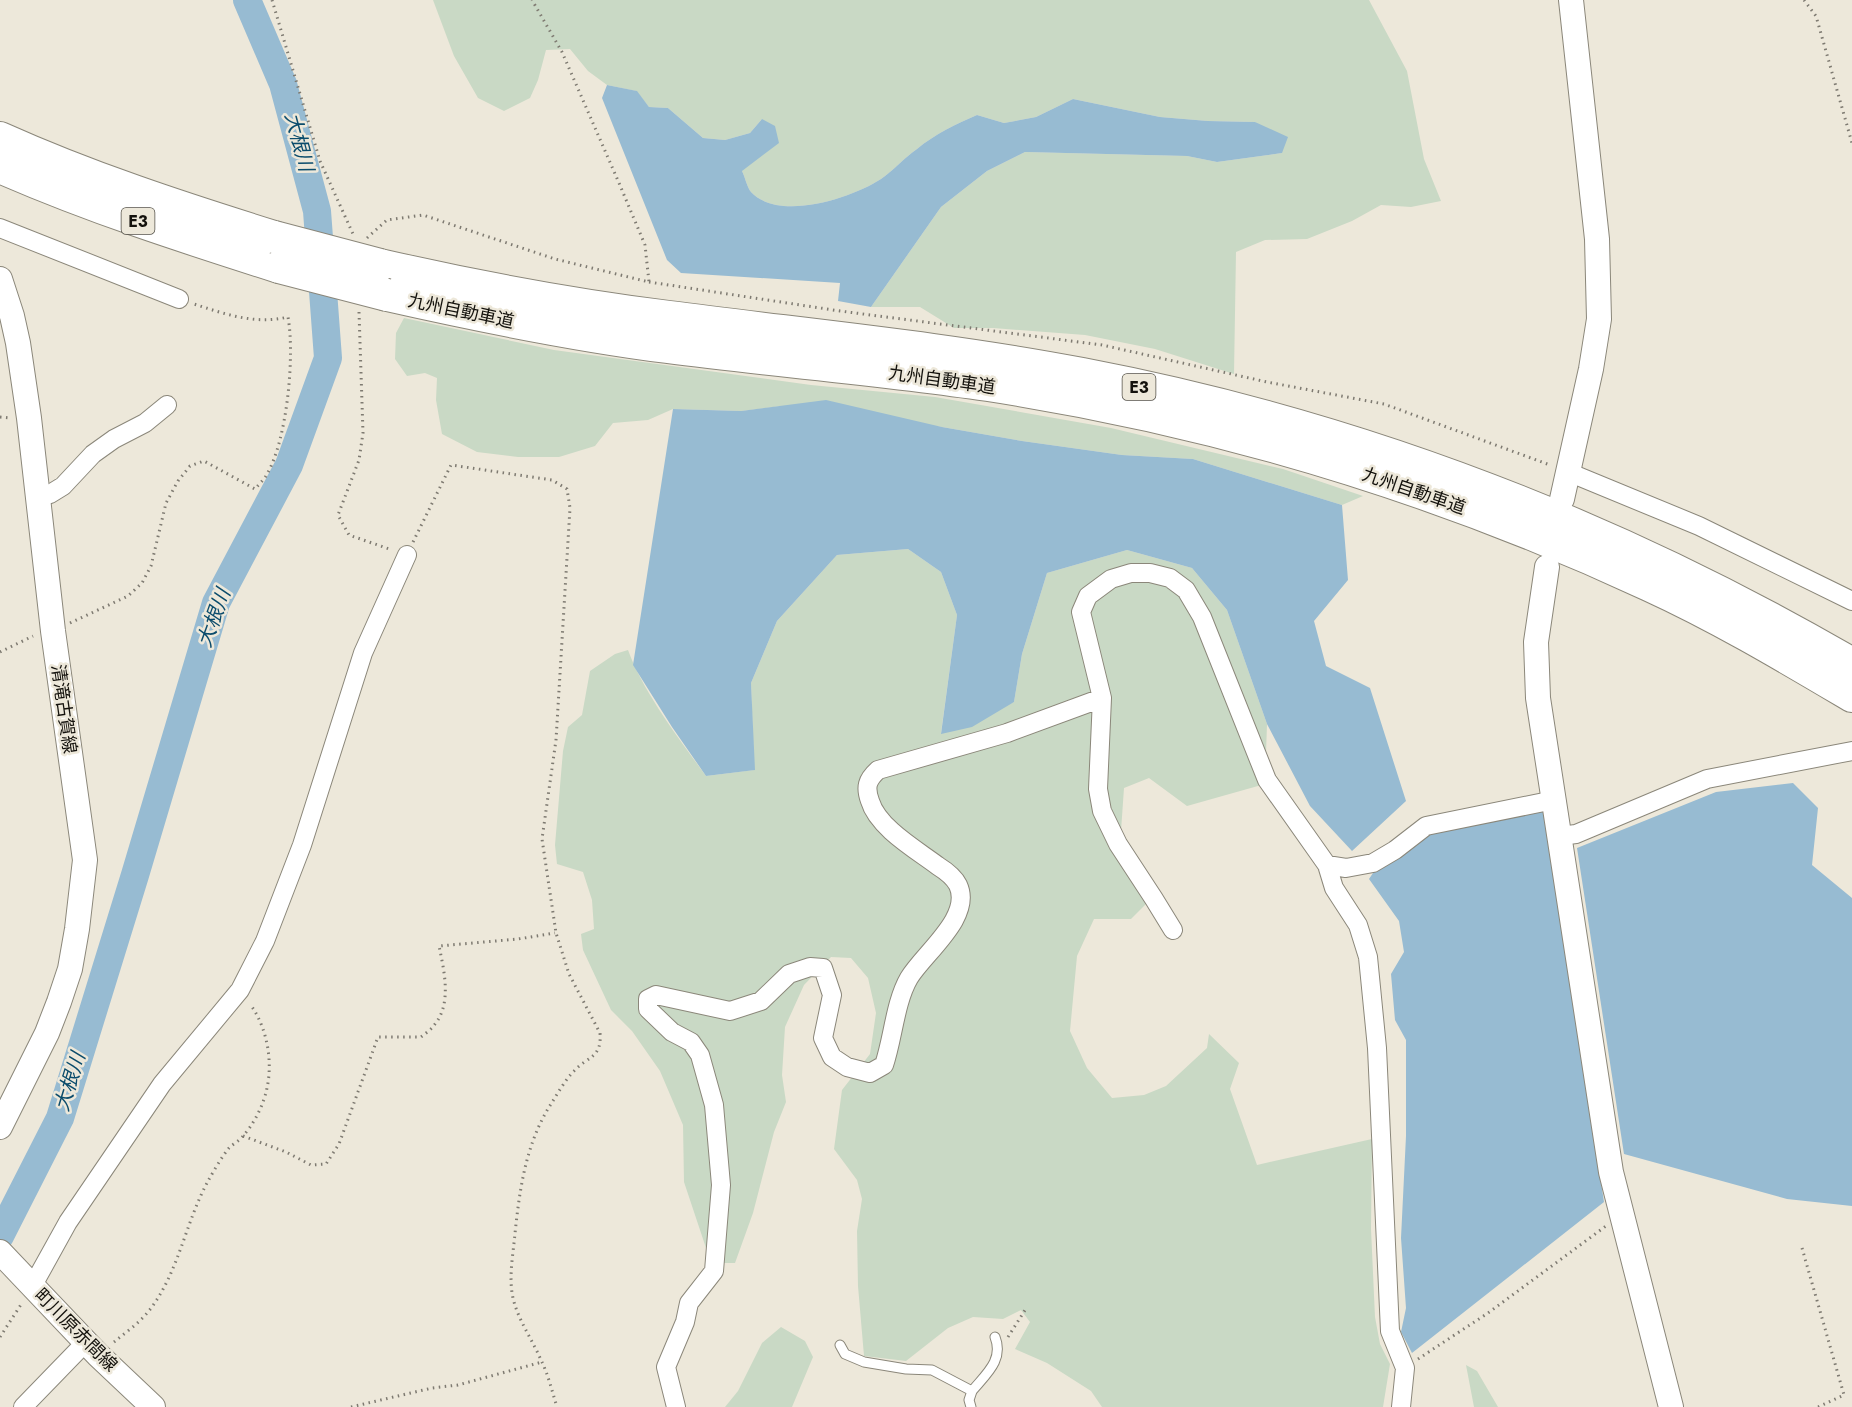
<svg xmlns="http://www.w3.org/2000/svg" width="1852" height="1407" font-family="Jost,'Noto Sans JP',sans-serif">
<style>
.green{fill:#c9d9c5}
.water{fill:#97bbd2}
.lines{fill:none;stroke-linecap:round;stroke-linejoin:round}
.river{stroke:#97bbd2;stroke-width:28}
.lane-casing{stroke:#8b877a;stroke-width:11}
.street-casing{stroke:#8b877a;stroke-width:20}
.secondary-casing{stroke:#8b877a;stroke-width:26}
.highway-casing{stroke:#8b877a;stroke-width:34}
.path{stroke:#7e7a71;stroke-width:3;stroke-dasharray:1.5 4.5;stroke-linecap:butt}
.lane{stroke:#fff;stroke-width:9}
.street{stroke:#fff;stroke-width:18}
.secondary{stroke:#fff;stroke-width:24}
.highway{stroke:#fff;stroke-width:32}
.highway-bridge-casing{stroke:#8b877a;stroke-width:34;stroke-linecap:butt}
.highway-bridge{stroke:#fff;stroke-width:32}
.labels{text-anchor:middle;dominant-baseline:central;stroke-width:5;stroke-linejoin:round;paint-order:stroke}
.shield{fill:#ede8da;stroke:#55524a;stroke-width:1.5}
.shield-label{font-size:16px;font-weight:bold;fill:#14120d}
.street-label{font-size:18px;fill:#14120d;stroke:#ede8da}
.water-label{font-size:20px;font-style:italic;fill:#0b4c6c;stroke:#ede8da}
</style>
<rect width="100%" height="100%" fill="#ede8da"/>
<path class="green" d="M433,0H1369L1407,71L1424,159L1441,201L1411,207L1381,205L1352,221L1307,239L1265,240L1236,252L1234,374L1155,349L1085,335L993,328H954L920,307H871L941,207L987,171L1025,152L1187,156L1217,162L1282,153L1255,122L1208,121L1160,117L1073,99L1036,117L1004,123L977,115C956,124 935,134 917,149C904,158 894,170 881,179C852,198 779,222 751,192C747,187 745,177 742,171L762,119L750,133L725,140L703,138L668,108L649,107L636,91L607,85L588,71L570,49L546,50L538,80L530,98L504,111L478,98L454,56Z
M404,318L554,350L811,385L935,397L1111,428L1283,469L1363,496L1342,505L1193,459L1122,455L1022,441L942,427L781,406L741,411L673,409L648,420L613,423L595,446L559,457H518L477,452L442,434L436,400L437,378L425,373L407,376L395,359L396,333Z
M908,549L941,572L957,615L941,733L1014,702L1022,654L1047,573L1127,550L1192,568L1227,610L1267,724L1265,784L1187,806L1149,778L1124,788L1121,831L1147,903L1131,919H1094L1077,956L1070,1031L1087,1068L1112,1098L1144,1095L1166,1086L1207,1048L1209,1034L1239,1063L1230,1089L1257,1165L1372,1139L1371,1229L1375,1317L1380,1344L1390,1364L1383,1407H1102L1091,1391L1047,1363L1015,1349L1030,1322L1021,1310L1003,1319L973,1317L948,1328L906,1361L864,1356L858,1286L857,1231L862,1199L857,1180L834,1149L842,1090L870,1054L876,1013L868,978L851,958L831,957L804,985L785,1027L782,1075L786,1102L774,1132L753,1213L735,1263H711L684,1182L683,1125L660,1071L632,1031L611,1010L583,950L581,934L594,929L592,900L583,872L557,864L555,845L563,751L568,727L582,715L590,671L615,654L628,650C643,692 680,740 706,776L754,770L751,683L777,621L837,555Z
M781,1327L805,1341L813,1357L792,1407H725L738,1391L762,1343Z
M1466,1365L1477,1371L1498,1407H1474Z"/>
<path class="water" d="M607,85L637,91L649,107L668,108L703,138L725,140L750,133L762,119L775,126L779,143L742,171C745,177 747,187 751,192C779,222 852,198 881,179C894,170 904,158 917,149C935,134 956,124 977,115L1004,123L1036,117L1073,99L1160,117L1208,121L1255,122L1288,137L1282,153L1217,162L1187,156L1025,152L987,171L941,207L871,307L838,301L840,283L681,273L667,260L602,98Z
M826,400L942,427L1022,441L1122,455L1193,459L1342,505L1348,580L1314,621L1326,666L1370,688L1406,801L1352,851L1310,806L1267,724L1227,610L1192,568L1127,550L1047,573L1022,654L1014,702L972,727L941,734L957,615L941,572L908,549L837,555L777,621L751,683L755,770L706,776L672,727L633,665L673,409L741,411Z
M1793,783L1818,808L1812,865L1852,898V1206L1787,1199L1624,1154L1577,848L1716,792Z
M1545,810L1604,1202L1412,1353L1401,1332L1406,1308L1401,1238L1406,1136V1040L1395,1020L1391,974L1404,952L1399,921L1369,879L1375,870L1431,832Z"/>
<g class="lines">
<path class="river" d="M0,1236L60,1118L135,875L216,603L289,465L328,358L317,211L283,84L247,0"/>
<defs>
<path id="lane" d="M840,1345L845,1354L864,1362L906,1369L932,1370L972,1391L969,1400L971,1407
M972,1391C986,1374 1004,1360 995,1337"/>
<path id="street" d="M0,228L179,299
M1568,472L1699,526L1852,601
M38,498L50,494L63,486L93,454L114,439L145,423L167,405
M1560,836L1576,834L1707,779L1852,751
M1327,865L1346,868L1373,863L1395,850L1426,826L1554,800
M1173,930L1154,899L1118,844L1102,811L1098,789L1102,698L1081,612L1088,596L1111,579L1131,573H1150L1170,578L1186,590L1202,617L1267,780L1327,865L1334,888L1358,925L1368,957L1377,1048L1390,1331L1405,1368L1401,1407
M32,1287L68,1222L162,1084L240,990L265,941L302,845L363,653L407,555
M23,1407L86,1342
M676,1407L666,1367L685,1322L689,1303L714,1271L721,1185L714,1105L700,1055L691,1042L672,1032L648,1009V999L656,995L730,1011L761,1001L789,974L810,967L823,968L832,995L823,1038L832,1057L847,1067L870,1073L884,1065C893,1039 895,1002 909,978C924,953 973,917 958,885C954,877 946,871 938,866C917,850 878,828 870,801C865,787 867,780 878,770L1007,733L1102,698"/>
<path id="secondary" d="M0,279L12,316L18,343L29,418L53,631L85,860L77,929L70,969L59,1002L47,1033L0,1127
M1562,499L1591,369L1599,319L1597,239L1571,0
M1547,567L1536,642L1538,698L1611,1172L1671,1407
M0,1252L98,1355L153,1407"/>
<path id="highway" d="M0,138C89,178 181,208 274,237
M0,167C91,207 185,237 279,267
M380,265C476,287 572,305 669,317C807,335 946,348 1082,374C1354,426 1613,525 1852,664
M387,295C480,316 573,335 667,347C774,361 882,369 988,385C1217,420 1440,488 1649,585C1719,617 1786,657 1852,696"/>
</defs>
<use href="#lane" class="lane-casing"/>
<use href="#street" class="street-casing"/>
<use href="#secondary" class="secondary-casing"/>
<use href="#highway" class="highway-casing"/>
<path class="path" d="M272,0L320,161L353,234
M1804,0L1816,16L1852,143
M367,238L387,220L423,215L555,259L649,282L645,245L619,183L562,52L532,0
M649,282L840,311L1102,345L1267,382L1384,404L1550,465
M359,312L363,433L359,460L338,515L349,535L392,550
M0,417L10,418
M413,542L451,465L552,480L567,489L570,508L556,740L542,839L556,933L569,974L600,1033C602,1058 588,1056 574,1071C565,1080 558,1093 551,1104C524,1146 519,1195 514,1243C512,1261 509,1280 513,1298C518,1320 532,1339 541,1360C548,1374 552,1391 557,1407
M70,623L128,596L142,583L151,566L166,503L178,481L190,466L204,461L255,489C259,484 264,480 267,474C287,440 295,356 288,317C255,325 225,314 194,304
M0,652L33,636
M243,1136L286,1152L311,1165L326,1164L339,1144L378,1037H421C426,1033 432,1029 435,1024C452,1003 444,970 439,946L518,939L555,933
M1802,1248L1844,1395L1818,1407
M0,1337L22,1303
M1008,1337L1027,1307
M114,1342C125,1333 138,1324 148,1312C178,1275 185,1224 207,1183C213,1172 221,1158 229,1148C233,1144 239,1141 243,1136C254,1124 264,1104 267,1088C273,1061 267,1027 250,1004
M1418,1359L1488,1313L1606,1226
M351,1407L432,1388L458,1385L542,1362"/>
<use href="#lane" class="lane"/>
<use href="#street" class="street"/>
<use href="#secondary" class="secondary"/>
<use href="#highway" class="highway"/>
<defs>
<path id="highway-bridge" d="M274,237L380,265
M279,267L387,295"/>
</defs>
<use href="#highway-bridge" class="highway-bridge-casing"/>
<use href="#highway-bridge" class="highway-bridge"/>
</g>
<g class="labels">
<g class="shield">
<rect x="121.5" y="208" width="33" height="26" rx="4.5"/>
<rect x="1122.5" y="374" width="33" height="26" rx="4.5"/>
</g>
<g class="shield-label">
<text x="138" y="221">E3</text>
<text x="1139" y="387">E3</text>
</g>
<g class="street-label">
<text transform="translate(461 311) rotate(12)">九州自動車道</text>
<text transform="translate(942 380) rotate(8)">九州自動車道</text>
<text transform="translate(1414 491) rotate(19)">九州自動車道</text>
<text transform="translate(64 709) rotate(82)">清滝古賀線</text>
<text transform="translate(76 1330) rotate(45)">町川原赤間線</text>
</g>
<g class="water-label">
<text transform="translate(299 142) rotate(75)">大根川</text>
<text transform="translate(214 618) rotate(-70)">大根川</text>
<text transform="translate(70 1082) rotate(-73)">大根川</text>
</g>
</g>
</svg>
